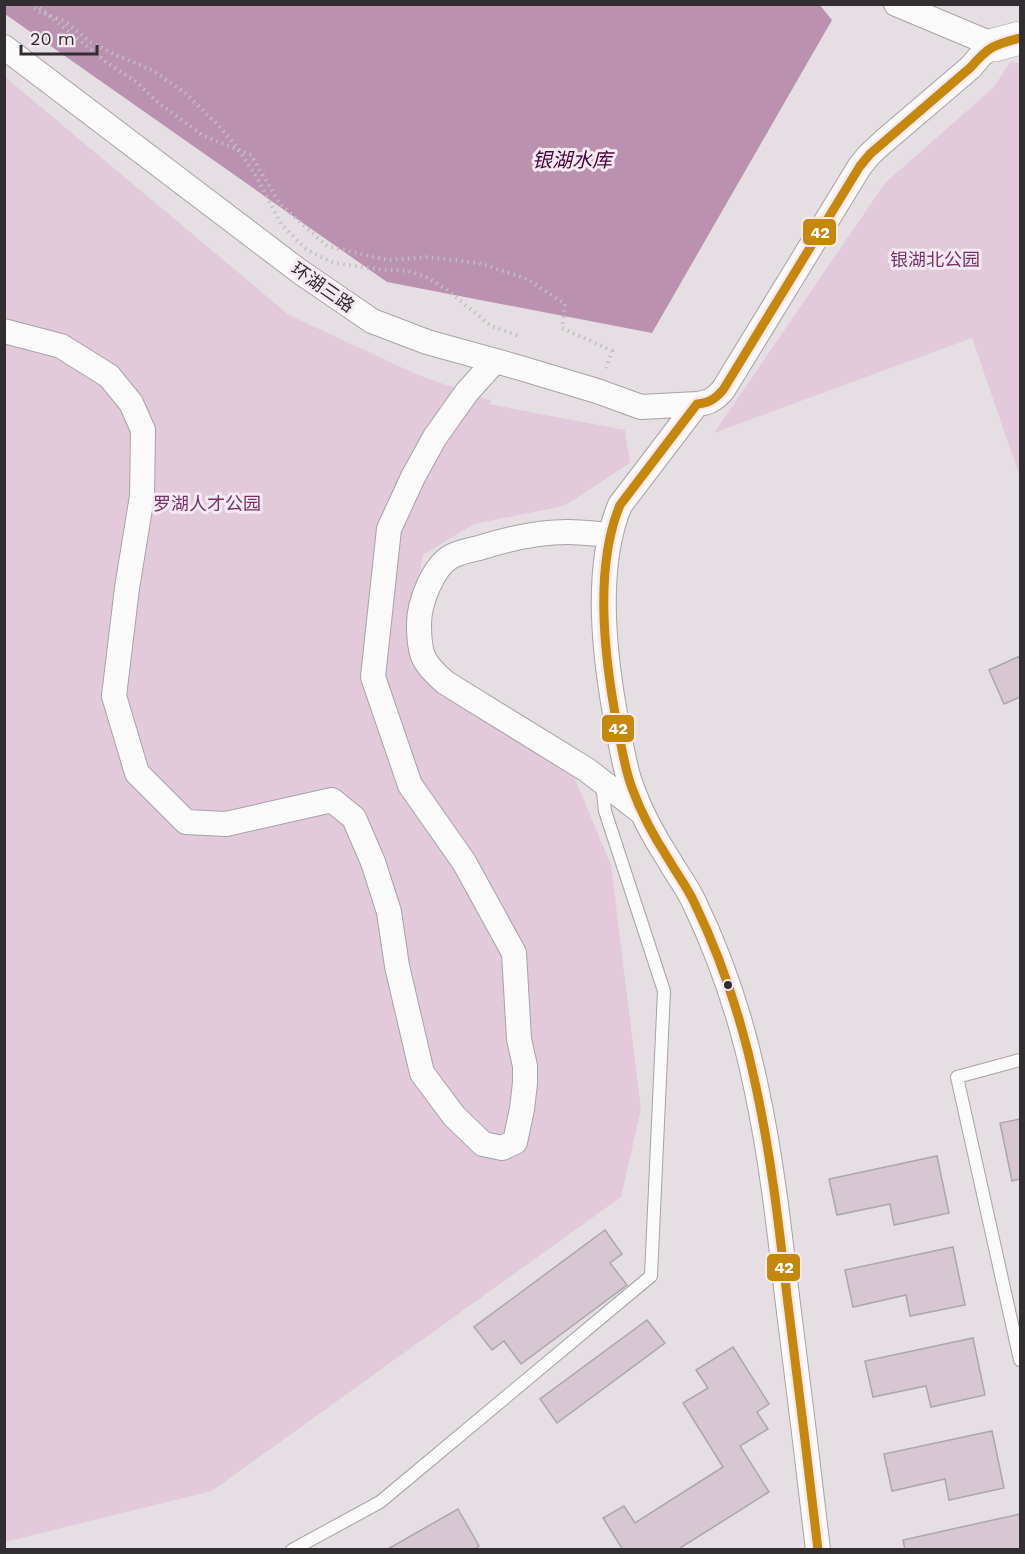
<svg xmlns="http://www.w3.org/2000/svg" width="1025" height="1554" font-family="'Work Sans','Noto Sans SC',sans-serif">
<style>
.green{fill:#e2cadb}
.water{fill:#bb91b0}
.building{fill:#d6c7d2;stroke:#aca7aa;stroke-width:1.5}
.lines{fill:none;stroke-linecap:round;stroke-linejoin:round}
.lane-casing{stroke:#a7a2a5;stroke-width:14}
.street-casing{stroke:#a7a2a5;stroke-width:26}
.secondary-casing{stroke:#a7a2a5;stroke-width:34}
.path{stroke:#c1bec0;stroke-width:4;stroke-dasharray:1.5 4.5;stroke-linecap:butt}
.lane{stroke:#fbfafb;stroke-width:12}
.street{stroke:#fbfafb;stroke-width:24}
.secondary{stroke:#fbfafb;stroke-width:33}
.path-bridge{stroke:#c1bec0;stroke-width:4;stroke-dasharray:1.5 4.5;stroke-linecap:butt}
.bus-1-casing{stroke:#f5eaf1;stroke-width:14}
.bus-1{stroke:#c6880c;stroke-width:9}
.bus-dot{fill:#312d30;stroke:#f5eaf1;stroke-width:2}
.labels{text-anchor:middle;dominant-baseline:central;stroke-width:6;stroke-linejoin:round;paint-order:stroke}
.park-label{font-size:18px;fill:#783169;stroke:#f5eaf1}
.street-label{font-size:18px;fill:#312d30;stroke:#f5eaf1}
.water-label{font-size:20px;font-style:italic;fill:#4c0240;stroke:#f5eaf1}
.line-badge{stroke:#f5eaf1;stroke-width:2}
.badge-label{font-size:16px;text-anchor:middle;font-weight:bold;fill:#fff}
</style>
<rect width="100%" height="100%" fill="#e5dfe3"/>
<path class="green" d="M1011,61L1020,64V477L972,338L714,433L885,183L993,88Z
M4,76L289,315L418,375L492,401L489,404L625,430L630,463L564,506L474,524L423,555L407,644L428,683L473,714L573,774L611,865L641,1109L621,1197L212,1491L5,1542Z"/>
<path class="water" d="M5,4H819L832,20L652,333L387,282L5,14Z"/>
<path class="building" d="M1020,656V697L1004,704L989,670Z
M1020,1119V1179L1012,1181L1000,1123Z
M937,1156L949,1213L894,1225L890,1204L837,1215L829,1179Z
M605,1230L622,1254L610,1263L627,1285L521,1364L504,1341L492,1350L474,1327Z
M953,1247L965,1305L910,1316L906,1295L853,1307L845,1270Z
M647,1320L665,1343L557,1423L540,1399Z
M973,1338L985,1395L931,1407L926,1386L873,1397L865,1361Z
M733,1347L769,1404L757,1412L768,1429L740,1446L769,1492L677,1550H623L603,1518L624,1506L635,1523L723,1467L683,1403L708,1388L696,1370Z
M992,1431L1004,1488L949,1500L945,1479L892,1491L884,1454Z
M458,1509L479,1546L473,1550H386Z
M1020,1514V1550H905L903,1540Z"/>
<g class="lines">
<defs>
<path id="lane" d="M1020,1060L957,1077L1020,1360
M292,1550L380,1502L651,1276L664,991L605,811L602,783"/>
<path id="street" d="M896,4L994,45
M4,47L299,271L372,321L427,342L517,367L597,391L641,407L697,404
M4,331L61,346L109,376L131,403L143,430L142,496L127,588L114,696L137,773L186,822L226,824L332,800L354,818L373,862L389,912L397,966L422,1073L454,1116L483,1144L502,1148L515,1142L522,1109L525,1083V1066L519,1039L514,953L464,862L410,785L373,677L389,529L413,477L435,437L467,392L495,361
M610,535C596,534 582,532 568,532C538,532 507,539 479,548C470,550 460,552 452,556C433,566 419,603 419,624C419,654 422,663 446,683L587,770L640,811
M818,1550C808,1465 798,1381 787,1296C779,1226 771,1156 756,1087C743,1024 722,960 694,902C687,887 677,874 669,860C654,837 641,813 632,788C625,770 622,749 618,730C605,662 593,570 620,505L697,404C709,403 715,399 723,390L860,166L870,154L883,142L971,67L981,55L994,45"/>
<path id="secondary" d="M994,45L1020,38"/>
</defs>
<use href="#lane" class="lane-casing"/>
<use href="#street" class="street-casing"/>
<use href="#secondary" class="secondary-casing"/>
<path class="path" d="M35,4L106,62L138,83L156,101L202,135L251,155L280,204L327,246L387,260L428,257L479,263L527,279L565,304L562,328L612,351L606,368"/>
<use href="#lane" class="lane"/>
<use href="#street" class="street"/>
<use href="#secondary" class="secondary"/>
<path class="path-bridge" d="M30,4L38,11L64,21L92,43L118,56L152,70L185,93L216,123L236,146L257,178L281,224L307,250L334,263L383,270L408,271L426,277L446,289L491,326L521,337"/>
<defs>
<path id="bus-1" d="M818,1550C808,1465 798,1381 787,1296C779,1226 771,1156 756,1087C743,1024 722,960 694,902C687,887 677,874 669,860C654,837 641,813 632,788C625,770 622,749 618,730C605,662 593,570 620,505L697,404C709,403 715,399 723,390L860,166L870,154L971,67C989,46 994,45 1020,38"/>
</defs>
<use href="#bus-1" class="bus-1-casing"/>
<use href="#bus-1" class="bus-1"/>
</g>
<circle class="bus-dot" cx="728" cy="985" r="5"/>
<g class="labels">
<g class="park-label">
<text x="935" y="259">银湖北公园</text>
<text x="207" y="503">罗湖人才公园</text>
</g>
<g class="street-label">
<text transform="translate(323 287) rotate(35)">环湖三路</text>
</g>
<g class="water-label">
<text x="572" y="160">银湖水库</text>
</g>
</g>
<g class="line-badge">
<rect x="802" y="218" width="35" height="28" rx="6" fill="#c6880c"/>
<rect x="601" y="714" width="34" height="29" rx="6" fill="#c6880c"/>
<rect x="766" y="1253" width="35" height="29" rx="6" fill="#c6880c"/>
</g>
<g class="badge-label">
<text x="820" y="238">42</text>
<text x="618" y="734">42</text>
<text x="784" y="1273">42</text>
</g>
<rect width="1025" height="1554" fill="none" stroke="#312d30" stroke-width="12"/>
<path d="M21 45v9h76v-9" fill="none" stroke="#312d30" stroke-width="3"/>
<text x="30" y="45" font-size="18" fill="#312d30" stroke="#f5eaf1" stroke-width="4.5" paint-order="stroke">20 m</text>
</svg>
